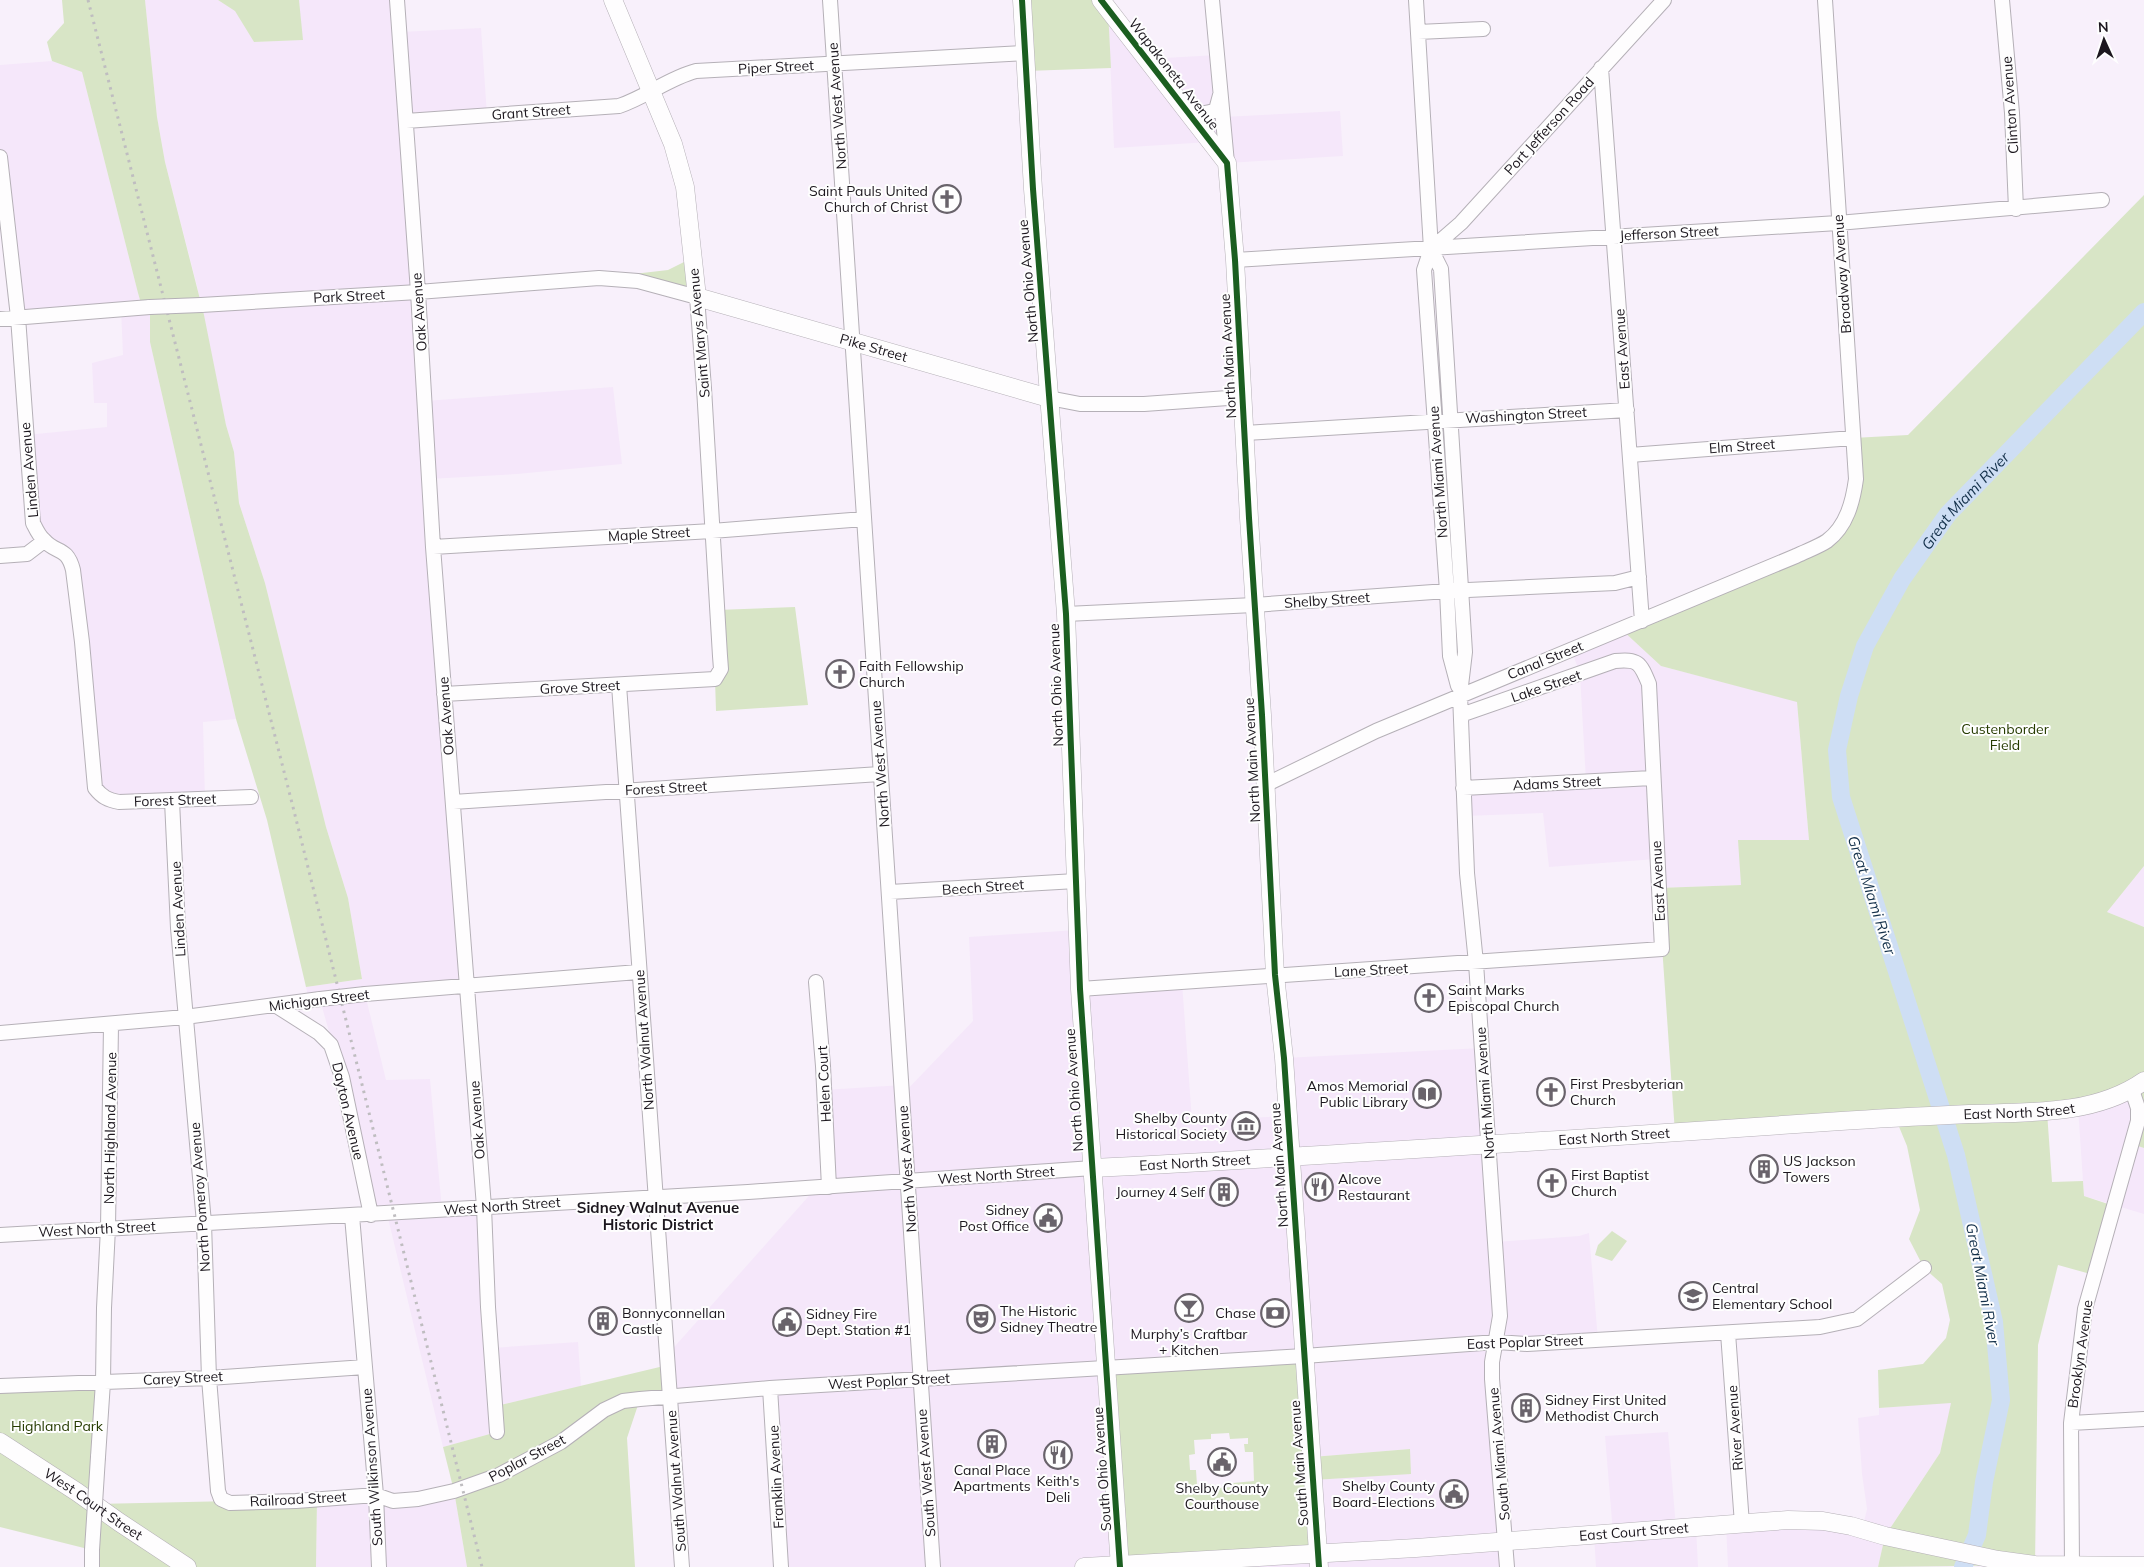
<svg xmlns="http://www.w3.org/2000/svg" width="2144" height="1567" font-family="Mulish,sans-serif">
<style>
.built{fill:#f5e7fa;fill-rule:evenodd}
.green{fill:#d8e5c6;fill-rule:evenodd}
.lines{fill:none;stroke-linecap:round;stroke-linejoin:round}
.river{stroke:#cedef4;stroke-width:18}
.minor-casing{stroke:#b5b0b7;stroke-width:16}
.major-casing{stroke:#b5b0b7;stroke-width:19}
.minor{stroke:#fefdfe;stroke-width:14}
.major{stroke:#fefdfe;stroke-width:18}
.rail{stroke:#bfbdc0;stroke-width:3;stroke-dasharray:2.5 5;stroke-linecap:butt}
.minor-bridge-casing{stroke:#b5b0b7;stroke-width:16;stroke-linecap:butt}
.minor-bridge{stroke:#fefdfe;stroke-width:14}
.cycleway-casing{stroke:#fefefe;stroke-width:9}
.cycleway{stroke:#1b5e20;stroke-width:6}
.labels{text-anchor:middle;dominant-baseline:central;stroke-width:4;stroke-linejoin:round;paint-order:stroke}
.street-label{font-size:14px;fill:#1c171e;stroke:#fefefe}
.poi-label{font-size:14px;fill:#1c171e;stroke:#fefefe;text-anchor:start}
.park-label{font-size:14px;fill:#263b00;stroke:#fefefe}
.water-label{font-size:15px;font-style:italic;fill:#13304a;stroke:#fefefe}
.neighbourhood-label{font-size:15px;font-weight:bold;fill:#1c171e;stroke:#fefefe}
</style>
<rect width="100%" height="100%" fill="#f8f0fb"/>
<path class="built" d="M145,0H218L235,10L254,42L302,40L299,0H397L400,32L481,28L487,115L406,121L425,401L613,387L622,464L517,474L429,479L467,985L365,994L386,1080L430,1079L442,1210L484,1207L491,1348L578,1342L581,1387L496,1406L497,1432L443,1447L387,1214L371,1215L342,1077L320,1000L309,1001L306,987L362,979L348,898L326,827L265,583L239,503L234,452L226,425L197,286L165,162L157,117Z
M1108,10L1147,59L1217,55L1223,117L1340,111L1343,156L1227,163L1210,142L1114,148Z
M52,61L82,72L138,293L142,307H150V342L236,719L203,722L205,799L100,795L73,570L33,523L26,435L107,427V403H94L92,363L123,355L121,309L18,317L0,157V65Z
M1621,629L1661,666L1797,701L1809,840H1739L1741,885L1658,888L1656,859L1549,867L1543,813L1464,816L1463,788L1586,781L1580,674L1571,649Z
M2144,866V927L2107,912Z
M1077,930L1080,989L1182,982L1192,1121L1288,1116L1284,1058L1482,1048L1496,1242L1579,1236L1589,1233L1598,1340L1497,1342L1507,1567H781L770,1388L671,1395L668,1354L816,1188L829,1186L824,1090L902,1085L903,1094L973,1021L969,937ZM1108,1369L1312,1457L1409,1449L1411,1473L1313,1480L1120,1564Z
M2132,1090V1144L2144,1148V1214L2084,1196L2078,1107Z
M1952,1402L1940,1453L1885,1536L1878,1567H1728L1726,1525L1862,1529L1867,1509L1862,1474L1858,1418L1879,1415V1408Z
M1668,1432L1676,1528L1696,1527L1698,1567H1596L1594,1535L1613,1533L1605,1436Z
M454,1491L467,1567H316L317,1499L393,1501Z"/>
<path class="green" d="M62,0H145L157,117L165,162L204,315L226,425L234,452L239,503L265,583L326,827L348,898L362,979L306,987L267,820L236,719L150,342V307H142L138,293L82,72L52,61L47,42L64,23Z
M218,0H299L303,40L254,42L235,11Z
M1022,0H1101L1108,10L1111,68L1026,71Z
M2144,195V866L2107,912L2144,927V1148L2132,1144V1090L2047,1112L2052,1182L2083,1181L2084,1196L2114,1206L2094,1275L2058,1265L2038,1345L2035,1565L1878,1567L1885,1536L1940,1453L1951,1403L1879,1408L1878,1370L1923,1364L1946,1338L1950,1320L1942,1284L1924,1268L1909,1239L1920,1210L1907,1146L1895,1117L1675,1133L1658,888L1741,885L1738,840H1809L1797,702L1661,666L1621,629L1828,540L1853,501V438L1908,435Z
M692,248L697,297L599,278L668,270L684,262Z
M795,607L808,705L716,711L715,679L717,610Z
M1612,1231L1627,1241L1612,1261L1595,1255L1598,1245Z
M1304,1356L1312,1457L1410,1449L1411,1474L1313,1480L1318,1553L1120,1564L1108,1369ZM1229,1433L1230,1439L1248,1438V1444H1244L1245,1452H1253L1254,1481L1233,1483V1487L1215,1488L1214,1484L1197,1485L1196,1470H1190L1189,1455L1195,1454L1194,1440L1211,1439V1434Z
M668,1365L671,1395L640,1399L627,1438L635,1567H467L454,1491L443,1447L497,1432L496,1406Z
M103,1382L96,1504L317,1499L316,1567H92V1550L0,1527V1386Z"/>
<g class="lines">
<path class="river" id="s1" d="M1963,1567L1977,1535L1984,1482L2001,1400L1994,1322L1956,1155L1841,797L1837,750L1849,696L1865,646L1902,579L1948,514L2144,312"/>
<defs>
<path id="minor" d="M397,0L418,292L433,547L484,1207L488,1307L497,1432
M830,0L933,1567
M1212,0L1227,163
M1416,0L1431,249L1424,270L1447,591L1450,656L1458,686
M2002,0L2012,113L2016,209
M1418,32L1483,29
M1601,68L1642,621
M1185,108C1197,114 1203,115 1216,110L1220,95
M406,121L619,106C646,97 669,78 696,71L1025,53
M0,157L18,317L33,523C36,529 39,536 44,540C56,554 67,546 73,570L82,642L95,788C102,797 108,800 119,802L251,797
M1431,249L1441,269L1465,652L1460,694L1467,873L1476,963L1500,1316L1492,1362V1379L1507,1567
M1431,249L1461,223L1664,0
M1235,260L1838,223L2102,200
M201,305L418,292L599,278L638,281L697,297L704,388L720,656L721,669L715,679L444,694
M0,319L150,307
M1049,398L1080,404H1144L1242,397
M1245,433L1627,410
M1630,455L1853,438
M433,547L712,531L864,519
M0,556L27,554L44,541
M1066,614L1254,605L1447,591L1615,583L1639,577
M619,685C639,979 663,1273 682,1567
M1265,785L1376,731L1796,556C1806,551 1818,547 1827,541C1847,526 1853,501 1856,479L1825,0
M1463,788L1652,778
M172,801L178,928L204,1223L209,1378L218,1491L221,1499L230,1503L296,1501L376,1495L393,1501L418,1499L454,1491L499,1475L561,1442L604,1410L623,1401L640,1399L770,1388L1304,1356L1497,1342L1527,1344L1820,1327L1857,1319L1924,1268
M453,802L880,774
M890,892L1076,881
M816,982L823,1066L829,1187
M1080,989L1662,949L1649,684C1640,662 1638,659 1615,661L1461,715
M365,994L638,972
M275,1005L319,1033L331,1045L342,1077L371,1215
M0,1033L185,1017L320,999
M352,1216L376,1495L379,1567
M0,1235L748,1192L1093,1168
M1728,1333L1742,1524
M0,1386L209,1378L365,1367
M770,1388L781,1567
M2071,1423L2144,1419
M98,1457L103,1382L104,1308L108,1228L111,1025
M92,1567V1550
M2072,1567L2071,1423L2085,1309L2138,1121V1108L2132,1090"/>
<g id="major">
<path id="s2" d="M613,0L673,144L685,187L697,297L1049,398"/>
<path d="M1022,0L1033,189L1066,614L1080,989L1120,1567"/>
<path d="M1101,0L1227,163L1235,260L1249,518L1262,715L1275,975L1284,1058L1319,1567"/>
<path id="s3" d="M1093,1168C1342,1155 1592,1138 1841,1121C1884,1118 1926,1116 1969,1114C2027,1112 2094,1116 2144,1081"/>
<path id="s4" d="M0,1442L77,1492L119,1522L187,1567"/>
<path id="s5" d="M1084,1567L1416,1548L1788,1520L1823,1521L1851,1526L1885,1536L1998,1560L2035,1565L2144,1566"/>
</g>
</defs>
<use href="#minor" class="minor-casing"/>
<use href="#major" class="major-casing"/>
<use href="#minor" class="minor"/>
<use href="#major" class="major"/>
<path class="rail" d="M88,0L293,807L482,1567"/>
<defs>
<path id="minor-bridge" d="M150,307L201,305
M320,999L365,994
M92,1550L98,1457"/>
</defs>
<use href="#minor-bridge" class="minor-bridge-casing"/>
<use href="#minor-bridge" class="minor-bridge"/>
<defs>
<path id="cycleway" d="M1022,0L1033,189L1066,614L1080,989L1120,1567
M1101,0L1227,163L1235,260L1249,518L1262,715L1275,975L1284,1058L1319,1567"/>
</defs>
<use href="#cycleway" class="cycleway-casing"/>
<use href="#cycleway" class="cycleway"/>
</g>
<defs>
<symbol id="church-ring" viewBox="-11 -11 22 22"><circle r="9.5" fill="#fefefe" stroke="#69636b" stroke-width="1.5"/><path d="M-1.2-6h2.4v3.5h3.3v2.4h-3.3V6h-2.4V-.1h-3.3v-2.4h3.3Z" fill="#69636b"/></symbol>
<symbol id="library-ring" viewBox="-11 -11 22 22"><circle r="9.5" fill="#fefefe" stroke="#69636b" stroke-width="1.5"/><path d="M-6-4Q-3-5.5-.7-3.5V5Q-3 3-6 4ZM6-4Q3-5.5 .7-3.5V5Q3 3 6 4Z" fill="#69636b"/></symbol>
<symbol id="museum-ring" viewBox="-11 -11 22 22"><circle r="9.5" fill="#fefefe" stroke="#69636b" stroke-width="1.5"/><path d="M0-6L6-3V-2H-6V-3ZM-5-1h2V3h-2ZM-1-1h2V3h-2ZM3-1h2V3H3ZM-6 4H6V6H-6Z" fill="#69636b"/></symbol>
<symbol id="building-ring" viewBox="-11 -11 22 22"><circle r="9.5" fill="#fefefe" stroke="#69636b" stroke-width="1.5"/><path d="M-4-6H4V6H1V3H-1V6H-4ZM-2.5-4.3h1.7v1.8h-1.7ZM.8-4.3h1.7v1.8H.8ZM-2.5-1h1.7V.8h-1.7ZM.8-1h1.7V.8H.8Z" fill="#69636b"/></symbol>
<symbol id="restaurant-ring" viewBox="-11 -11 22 22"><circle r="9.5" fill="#fefefe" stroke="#69636b" stroke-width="1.5"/><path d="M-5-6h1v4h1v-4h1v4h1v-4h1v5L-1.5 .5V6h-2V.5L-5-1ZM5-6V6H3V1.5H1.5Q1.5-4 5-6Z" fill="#69636b"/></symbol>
<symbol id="civic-ring" viewBox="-11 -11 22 22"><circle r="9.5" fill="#fefefe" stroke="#69636b" stroke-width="1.5"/><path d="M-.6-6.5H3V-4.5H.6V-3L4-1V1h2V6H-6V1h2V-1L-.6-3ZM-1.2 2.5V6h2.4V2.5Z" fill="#69636b"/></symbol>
<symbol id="school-ring" viewBox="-11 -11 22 22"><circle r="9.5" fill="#fefefe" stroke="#69636b" stroke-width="1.5"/><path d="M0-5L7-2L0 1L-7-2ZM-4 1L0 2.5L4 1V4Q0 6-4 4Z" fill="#69636b"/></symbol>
<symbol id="bar-ring" viewBox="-11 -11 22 22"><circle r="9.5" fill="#fefefe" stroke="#69636b" stroke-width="1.5"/><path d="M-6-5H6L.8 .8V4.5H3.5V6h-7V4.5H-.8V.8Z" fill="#69636b"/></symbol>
<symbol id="bank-ring" viewBox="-11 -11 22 22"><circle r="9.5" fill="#fefefe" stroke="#69636b" stroke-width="1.5"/><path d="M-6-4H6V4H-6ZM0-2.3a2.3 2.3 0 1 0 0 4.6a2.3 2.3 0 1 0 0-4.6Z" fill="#69636b"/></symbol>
<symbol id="theatre-ring" viewBox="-11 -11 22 22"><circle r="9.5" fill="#fefefe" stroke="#69636b" stroke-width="1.5"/><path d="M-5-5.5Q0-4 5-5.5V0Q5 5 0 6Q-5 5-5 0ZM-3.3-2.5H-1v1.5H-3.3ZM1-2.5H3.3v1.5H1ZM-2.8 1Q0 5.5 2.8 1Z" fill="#69636b"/></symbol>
</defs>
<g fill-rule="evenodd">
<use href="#church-ring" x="931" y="183" width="32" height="32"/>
<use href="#church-ring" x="824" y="658" width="32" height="32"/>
<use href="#church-ring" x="1413" y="982" width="32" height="32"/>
<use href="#church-ring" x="1535" y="1076" width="32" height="32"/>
<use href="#library-ring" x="1411" y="1078" width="32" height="32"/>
<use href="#museum-ring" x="1230" y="1110" width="32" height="32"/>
<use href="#building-ring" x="1748" y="1153" width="32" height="32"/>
<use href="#church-ring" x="1536" y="1167" width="32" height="32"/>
<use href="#restaurant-ring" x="1303" y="1171" width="32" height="32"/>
<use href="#building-ring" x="1208" y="1176" width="32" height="32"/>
<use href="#civic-ring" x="1032" y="1202" width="32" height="32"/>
<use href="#school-ring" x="1677" y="1280" width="32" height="32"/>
<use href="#bar-ring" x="1173" y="1292" width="32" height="32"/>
<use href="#bank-ring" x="1259" y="1297" width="32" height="32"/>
<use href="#theatre-ring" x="965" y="1303" width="32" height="32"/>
<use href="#building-ring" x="587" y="1305" width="32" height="32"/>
<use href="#civic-ring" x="771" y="1306" width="32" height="32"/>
<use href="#building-ring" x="1510" y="1392" width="32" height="32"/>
<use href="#building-ring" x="976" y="1428" width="32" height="32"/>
<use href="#restaurant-ring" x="1042" y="1439" width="32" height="32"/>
<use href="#civic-ring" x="1206" y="1446" width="32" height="32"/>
<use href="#civic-ring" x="1438" y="1478" width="32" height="32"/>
</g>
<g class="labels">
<g class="street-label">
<text transform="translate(776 67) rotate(-3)">Piper Street</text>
<text transform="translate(1174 74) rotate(52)">Wapakoneta Avenue</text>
<text transform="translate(2010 105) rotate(-94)">Clinton Avenue</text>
<text transform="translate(837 106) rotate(-94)">North West Avenue</text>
<text transform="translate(531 112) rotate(-4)">Grant Street</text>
<text transform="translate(1549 126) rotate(-48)">Port Jefferson Road</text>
<text transform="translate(1669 233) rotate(-3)">Jefferson Street</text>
<text transform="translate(1842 274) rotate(-94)">Broadway Avenue</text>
<text transform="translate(1028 281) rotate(-95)">North Ohio Avenue</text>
<text transform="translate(349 296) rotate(-3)">Park Street</text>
<text transform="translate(419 312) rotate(-94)">Oak Avenue</text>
<text transform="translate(699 333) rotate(-95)">Saint Marys Avenue</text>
<text stroke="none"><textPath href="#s2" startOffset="495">Pike Street</textPath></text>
<text transform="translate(1622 349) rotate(-94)">East Avenue</text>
<text transform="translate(1228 356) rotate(-93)">North Main Avenue</text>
<text transform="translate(1526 415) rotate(-3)">Washington Street</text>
<text transform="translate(1742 446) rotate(-4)">Elm Street</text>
<text transform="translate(29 470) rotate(-95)">Linden Avenue</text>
<text transform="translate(1438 472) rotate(-94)">North Miami Avenue</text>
<text transform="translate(649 534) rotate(-3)">Maple Street</text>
<text transform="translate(1327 600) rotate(-4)">Shelby Street</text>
<text transform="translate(1545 660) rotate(-22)">Canal Street</text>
<text transform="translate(1056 685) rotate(-92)">North Ohio Avenue</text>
<text transform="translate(1546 686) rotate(-19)">Lake Street</text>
<text transform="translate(580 687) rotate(-3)">Grove Street</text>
<text transform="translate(446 716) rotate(-94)">Oak Avenue</text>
<text transform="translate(1252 760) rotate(-93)">North Main Avenue</text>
<text transform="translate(880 764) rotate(-94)">North West Avenue</text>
<text transform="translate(1557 783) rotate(-3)">Adams Street</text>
<text transform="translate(666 788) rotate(-3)">Forest Street</text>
<text transform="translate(175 800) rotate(-2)">Forest Street</text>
<text transform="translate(1658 881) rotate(-93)">East Avenue</text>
<text transform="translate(983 887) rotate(-4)">Beech Street</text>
<text transform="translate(178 909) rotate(-93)">Linden Avenue</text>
<text transform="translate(1371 970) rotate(-3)">Lane Street</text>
<text transform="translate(319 1000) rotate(-7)">Michigan Street</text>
<text transform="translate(644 1040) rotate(-94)">North Walnut Avenue</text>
<text transform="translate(824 1084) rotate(-93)">Helen Court</text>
<text transform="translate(1074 1090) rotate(-94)">North Ohio Avenue</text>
<text transform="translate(1485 1093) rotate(-94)">North Miami Avenue</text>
<text transform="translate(348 1111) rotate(77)">Dayton Avenue</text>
<text stroke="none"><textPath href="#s3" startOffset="928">East North Street</textPath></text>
<text transform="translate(477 1120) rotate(-94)">Oak Avenue</text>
<text transform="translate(110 1128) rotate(-89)">North Highland Avenue</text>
<text stroke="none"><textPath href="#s3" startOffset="522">East North Street</textPath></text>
<text stroke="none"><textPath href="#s3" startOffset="102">East North Street</textPath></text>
<text transform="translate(1279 1165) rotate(-94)">North Main Avenue</text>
<text transform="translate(907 1169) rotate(-94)">North West Avenue</text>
<text transform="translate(996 1175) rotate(-4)">West North Street</text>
<text transform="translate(200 1197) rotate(-94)">North Pomeroy Avenue</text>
<text transform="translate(502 1206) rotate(-4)">West North Street</text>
<text transform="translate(97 1229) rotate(-3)">West North Street</text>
<text transform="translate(1525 1342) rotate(-2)">East Poplar Street</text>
<text transform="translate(2080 1354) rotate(-82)">Brooklyn Avenue</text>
<text transform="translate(183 1378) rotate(-3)">Carey Street</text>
<text transform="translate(889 1381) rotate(-3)">West Poplar Street</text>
<text transform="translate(1735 1428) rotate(-94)">River Avenue</text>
<text transform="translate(1499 1454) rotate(-95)">South Miami Avenue</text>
<text transform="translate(527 1458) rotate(-28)">Poplar Street</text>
<text transform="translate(1299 1463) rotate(-94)">South Main Avenue</text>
<text transform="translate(372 1467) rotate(-94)">South Wilkinson Avenue</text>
<text transform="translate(1102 1469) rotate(-94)">South Ohio Avenue</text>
<text transform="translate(926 1473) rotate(-94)">South West Avenue</text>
<text transform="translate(776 1477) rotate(-93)">Franklin Avenue</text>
<text transform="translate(676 1481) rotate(-94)">South Walnut Avenue</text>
<text transform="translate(298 1499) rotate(-3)">Railroad Street</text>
<text stroke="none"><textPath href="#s4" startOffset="112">West Court Street</textPath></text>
<text stroke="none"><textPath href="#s5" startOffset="551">East Court Street</textPath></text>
</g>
<g class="poi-label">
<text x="928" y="191" text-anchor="end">Saint Pauls United<tspan x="928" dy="16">Church of Christ</tspan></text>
<text x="859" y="666">Faith Fellowship<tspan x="859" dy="16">Church</tspan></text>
<text x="1448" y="990">Saint Marks<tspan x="1448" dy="16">Episcopal Church</tspan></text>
<text x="1570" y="1084">First Presbyterian<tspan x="1570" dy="16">Church</tspan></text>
<text x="1408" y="1086" text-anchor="end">Amos Memorial<tspan x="1408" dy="16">Public Library</tspan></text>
<text x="1227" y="1118" text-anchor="end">Shelby County<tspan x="1227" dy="16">Historical Society</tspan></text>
<text x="1783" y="1161">US Jackson<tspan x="1783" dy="16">Towers</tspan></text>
<text x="1571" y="1175">First Baptist<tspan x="1571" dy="16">Church</tspan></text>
<text x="1338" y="1179">Alcove<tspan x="1338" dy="16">Restaurant</tspan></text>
<text x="1205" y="1192" text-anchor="end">Journey 4 Self</text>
<text x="1029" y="1210" text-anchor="end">Sidney<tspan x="1029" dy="16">Post Office</tspan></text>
<text x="1712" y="1288">Central<tspan x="1712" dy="16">Elementary School</tspan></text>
<text x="1000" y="1311">The Historic<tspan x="1000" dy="16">Sidney Theatre</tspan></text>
<text x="622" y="1313">Bonnyconnellan<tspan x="622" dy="16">Castle</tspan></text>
<text x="1256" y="1313" text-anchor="end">Chase</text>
<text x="806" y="1314">Sidney Fire<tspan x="806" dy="16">Dept. Station #1</tspan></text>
<text x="1189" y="1334" text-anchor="middle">Murphy’s Craftbar<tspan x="1189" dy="16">+ Kitchen</tspan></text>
<text x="1545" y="1400">Sidney First United<tspan x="1545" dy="16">Methodist Church</tspan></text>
<text x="992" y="1470" text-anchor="middle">Canal Place<tspan x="992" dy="16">Apartments</tspan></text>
<text x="1058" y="1481" text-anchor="middle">Keith's<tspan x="1058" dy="16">Deli</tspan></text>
<text x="1435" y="1486" text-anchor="end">Shelby County<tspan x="1435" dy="16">Board-Elections</tspan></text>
<text x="1222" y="1488" text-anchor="middle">Shelby County<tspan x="1222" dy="16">Courthouse</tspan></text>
</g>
<g class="park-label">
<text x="2005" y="729">Custenborder<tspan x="2005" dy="16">Field</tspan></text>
<text x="57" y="1426">Highland Park</text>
</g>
<g class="water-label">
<text stroke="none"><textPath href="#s1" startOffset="1130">Great Miami River</textPath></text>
<text transform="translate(1872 895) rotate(72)">Great Miami River</text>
<text transform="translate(1983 1284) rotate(79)">Great Miami River</text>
</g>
<g class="neighbourhood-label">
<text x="658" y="1207">Sidney Walnut Avenue<tspan x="658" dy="17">Historic District</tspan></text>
</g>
</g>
<g transform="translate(2104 40) rotate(357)" stroke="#fefefe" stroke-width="4" paint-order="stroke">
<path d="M0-4L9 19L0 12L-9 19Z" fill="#1c171e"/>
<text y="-8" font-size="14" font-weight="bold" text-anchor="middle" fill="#1c171e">N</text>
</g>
</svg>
